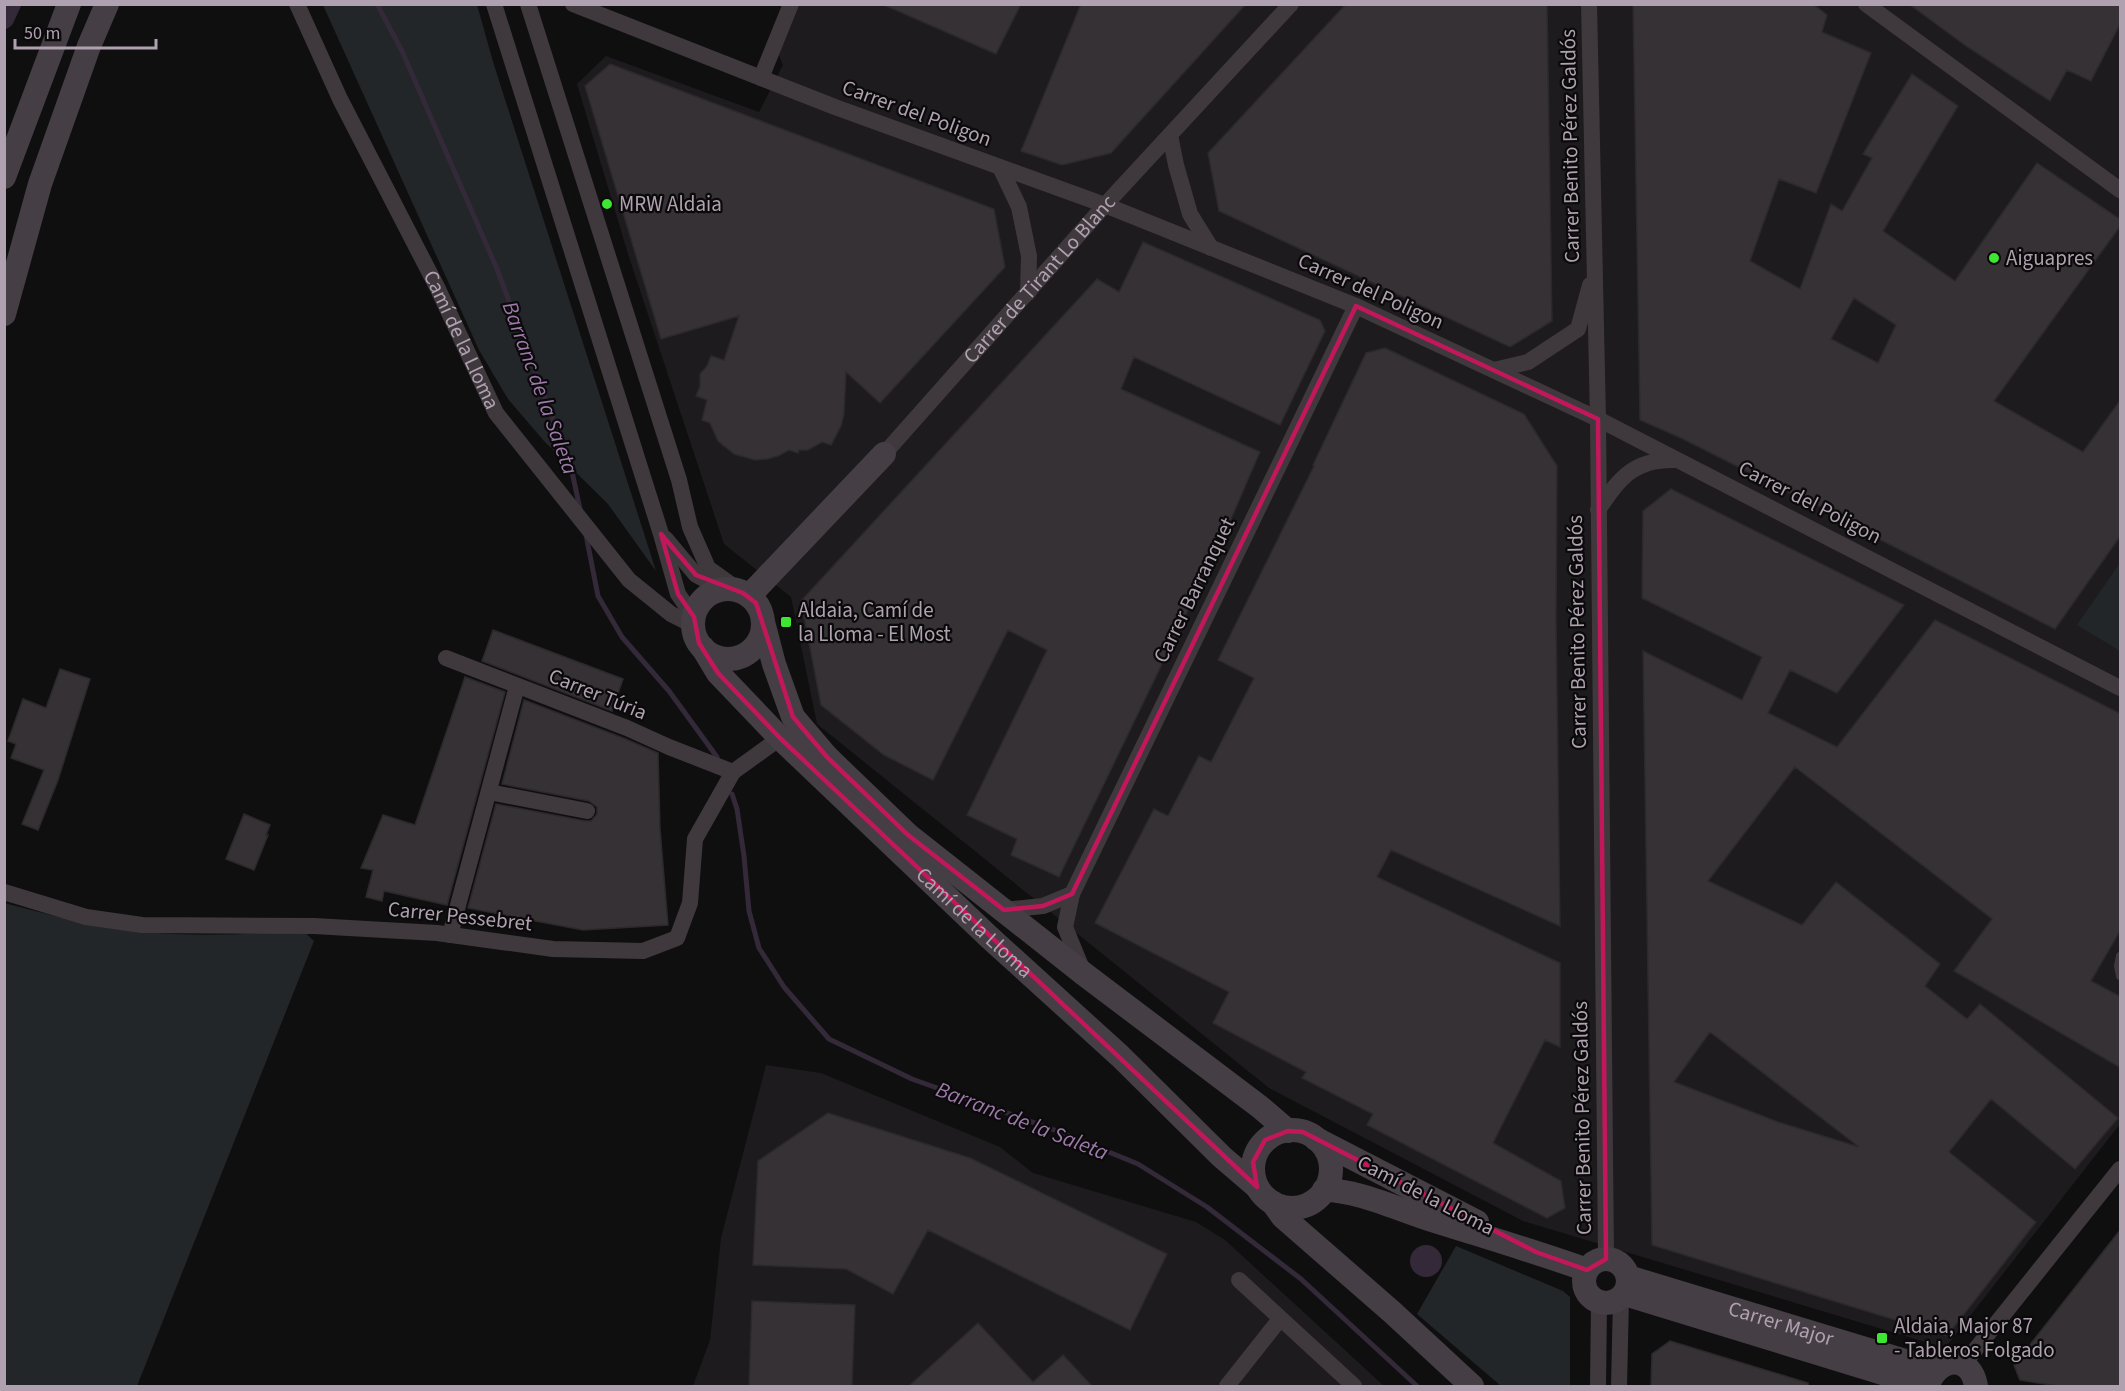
<svg xmlns="http://www.w3.org/2000/svg" width="2125" height="1391" font-family="'Source Sans 3',sans-serif">
<style>
.built{fill:#1d1b1d}
.green{fill:#222629}
.water{fill:#332938}
.lines{fill:none;stroke-linecap:round;stroke-linejoin:round}
.stream{stroke:#332938;stroke-width:5}
.canal{stroke:#332938;stroke-width:20}
.building{fill:#353135;stroke:#2c292b;stroke-width:1.5;fill-rule:evenodd}
.lane{stroke:#3f393e;stroke-width:8}
.street{stroke:#3f393e;stroke-width:16}
.secondary{stroke:#453e45;stroke-width:24}
.marked{fill:none;stroke:#c2185b;stroke-width:4.5;stroke-linejoin:round}
.poi-dot{fill:#3ce631;stroke:#0b0a0b;stroke-width:2}
.labels{text-anchor:middle;dominant-baseline:central;stroke-width:4.5;stroke-linejoin:round;paint-order:stroke}
.street-label{font-size:21px;fill:#b0a1b0;stroke:#0b0a0b}
.poi-label{font-size:21px;fill:#b0a1b0;stroke:#0b0a0b;text-anchor:start}
.water-label{font-size:22px;font-style:italic;fill:#9e79aa;stroke:#0b0a0b}
</style>
<rect width="100%" height="100%" fill="#100f10"/>
<path class="built" d="M799,5H2120V1124L1945,1348L1523,1221L1269,1088L817,724L791,597L724,544L628,254L577,84L606,56L759,112L783,65L778,53Z
M766,1065L821,1073L1000,1147L1033,1173L1196,1222L1225,1240L1384,1386H693L710,1340L721,1238Z"/>
<path class="green" d="M323,5H477L494,65L656,571L608,504L544,441L508,399L479,350Z
M2120,563V651L2077,625Z
M4,903C51,915 97,928 145,932C198,937 250,934 303,931L314,941L137,1386H5Z
M1456,1246L1563,1291L1570,1297V1386H1501L1417,1314Z"/>
<path class="water" d="M1410 1261a16 16 0 1 1 32 0a16 16 0 1 1-32 0Z"/>
<g class="lines">
<path class="stream" d="M377,4L402,51L497,269L571,467L580,509
M586,535L598,596L622,637L669,691L717,757
M732,794L737,809L744,856L749,911L759,948L784,987L829,1039L912,1079L1060,1132L1138,1164L1207,1207L1301,1279L1417,1386"/>
<path class="canal" d="M4,19L11,4"/>
</g>
<path class="building" d="M882,4H1021L996,54Z
M1081,4H1246L1111,153L1062,165L1021,151Z
M1346,4H1547L1552,321L1510,347L1219,211L1208,153Z
M1633,4H1813L1827,15L1822,32L1871,53L1816,193L1779,179L1750,261L1800,289L1831,204L1842,211L1872,158L1863,154L1912,74L1958,106L1883,231L1955,281L2037,163L2121,220V225L1994,401L2083,452L2121,399V535L2055,629L1881,540L1799,495L1798,497L1681,438L1640,420ZM1854,298L1896,325L1878,363L1831,339Z
M1909,4H2121V22L2091,81L2067,70L2050,101L1966,46Z
M610,64L994,209L1005,267L880,403L846,372L844,414L841,426L831,445L822,442L808,450H799L798,453L789,450L778,456L767,459L755,460L734,454L718,441L710,423L702,420L707,400L696,396L700,386V374L707,366L711,356L724,360L739,316L661,339L585,86Z
M1143,242L1320,320L1325,331L1280,425L1134,357L1121,389L1260,452L1209,570L1208,569L1059,877L1011,855L1017,839L967,815L1047,650L1008,630L933,780L884,755L821,705L801,601L1097,279L1119,292Z
M1385,348L1524,414L1557,466L1556,617L1560,926L1391,850L1377,877L1560,963V1047L1545,1040L1493,1143L1561,1181L1565,1208L1547,1218L1367,1125L1373,1114L1302,1078L1306,1072L1213,1023L1229,992L1095,923L1154,809L1168,816L1199,756L1211,762L1254,678L1218,660L1314,466L1313,465L1366,353Z
M1671,489L1904,605L1837,693L1790,670L1768,713L1837,747L1935,620L2121,714V929L2091,981L2121,997V1068L1954,971L1992,919L1795,767L1708,881L1802,925L1836,882L1940,964L1925,986L1967,1019L1980,1004L2118,1118L2075,1169L1991,1099L1949,1152L2036,1222L1947,1336L1652,1245L1643,651L1742,700L1762,657L1642,598L1643,511ZM1710,1032L1859,1147L1778,1122L1674,1082Z
M493,630L623,679L612,711L482,661Z
M60,669L90,679L58,780L38,830L22,824L44,770L11,758L16,744L8,741L23,699L46,708Z
M465,677L505,692L447,905L384,891L382,901L366,897L373,870L361,868L383,815L415,825Z
M524,700L623,738L658,753L660,829L668,925L583,930L468,908L496,804L585,821H591L597,814V807L589,801L502,784Z
M244,814L270,825L266,835H268L254,870L226,859Z
M828,1113L970,1158L1167,1254L1130,1330L928,1230L893,1294L846,1269L753,1265L758,1161Z
M2121,1229V1386H2058L2020,1380L2014,1365Z
M752,1301L855,1305L852,1386H749Z
M978,1323L1033,1382L1063,1355L1092,1386H909Z
M1670,1341L1808,1383V1386H1651L1652,1354Z"/>
<g class="lines">
<path class="lane" d="M2120,956L2118,966L2120,976"/>
<g class="street">
<path id="s1" d="M297,4L340,99L437,287L496,413L629,580L671,614L693,625"/>
<path d="M494,4L661,534L678,594L694,617"/>
<path d="M528,4L679,480L690,527L708,568L743,593"/>
<path d="M573,4L835,107L1105,205L1356,306L1598,419L2120,688"/>
<path d="M1589,4L1598,419L1606,1259"/>
<path d="M1866,4L2120,190"/>
<path d="M761,78L791,4"/>
<path d="M1170,135L1176,165L1190,214L1211,248"/>
<path d="M1000,167L1019,207L1029,256L1028,293"/>
<path d="M1494,370L1528,362L1578,329L1590,285"/>
<path id="s2" d="M884,454L1105,205L1291,4"/>
<path d="M1598,510C1619,479 1633,459 1675,460"/>
<path d="M666,539L696,575L725,590"/>
<path d="M446,658L627,728L669,747L733,772"/>
<path d="M489,792L587,811"/>
<path d="M4,892L86,917L142,925L314,926L437,933L553,949L643,951L677,938L690,903L695,839L733,772L780,738"/>
<path d="M1004,910L1043,906L1072,894"/>
<path d="M450,935L517,686"/>
<path d="M1083,971L1065,927L1072,894L1356,306"/>
<path d="M1239,1280L1354,1386"/>
<path d="M1963,1365L2120,1169"/>
<path d="M1227,1386L1280,1319"/>
<path d="M1598,1386L1599,1302"/>
<path d="M1619,1386L1621,1298"/>
</g>
<g class="secondary">
<path d="M4,177L69,4"/>
<path d="M4,314L40,184L89,46L107,4"/>
<circle cx="728" cy="624" r="35"/>
<path d="M749,596L884,454"/>
<path d="M763,622L774,664L793,717L827,757L908,835L1084,974L1260,1107L1288,1131"/>
<path id="s3" d="M703,648L718,673L780,738L989,937L1120,1056L1222,1157L1257,1187"/>
<circle cx="1292" cy="1169" r="39"/>
<path d="M1316,1139L1477,1222"/>
<path d="M1324,1190C1356,1190 1395,1208 1426,1218C1479,1235 1534,1251 1587,1270"/>
<path d="M1273,1203L1283,1217L1392,1312L1472,1386"/>
<circle cx="1606" cy="1281" r="22"/>
<path id="s4" d="M1628,1277L1935,1370"/>
<path d="M1625,1294L1925,1386"/>
<path d="M1928,1384C1940,1355 1971,1355 1976,1386"/>
</g>
</g>
<path class="marked" d="M1356,306L1598,419L1606,1259L1587,1270L1536,1252L1303,1132L1288,1131L1265,1140L1253,1162L1257,1187L780,738L718,673L699,643L694,617L678,594L661,534L696,575L743,593L756,603L793,717L827,757L908,835L1004,910L1043,906L1072,894Z"/>
<g class="poi-dot">
<circle cx="607" cy="204" r="6"/>
<circle cx="1994" cy="258" r="6"/>
<rect x="780" y="616" width="12" height="12" rx="3"/>
<rect x="1876" y="1332" width="12" height="12" rx="3"/>
</g>
<g class="labels">
<g class="street-label">
<text transform="translate(917 113) rotate(20)">Carrer del Poligon</text>
<text transform="translate(1570 146) rotate(-91)">Carrer Benito Pérez Galdós</text>
<text stroke="none"><textPath href="#s2" startOffset="234">Carrer de Tirant Lo Blanc</textPath></text>
<text transform="translate(1371 291) rotate(24)">Carrer del Poligon</text>
<text stroke="none"><textPath href="#s1" startOffset="374">Camí de la Lloma</textPath></text>
<text transform="translate(1810 502) rotate(27)">Carrer del Poligon</text>
<text transform="translate(1194 590) rotate(-64)">Carrer Barranquet</text>
<text transform="translate(1577 632) rotate(-91)">Carrer Benito Pérez Galdós</text>
<text transform="translate(598 694) rotate(22)">Carrer Túria</text>
<text transform="translate(460 916) rotate(6)">Carrer Pessebret</text>
<text stroke="none"><textPath href="#s3" startOffset="387">Camí de la Lloma</textPath></text>
<text transform="translate(1582 1118) rotate(-91)">Carrer Benito Pérez Galdós</text>
<text transform="translate(1426 1195) rotate(27)">Camí de la Lloma</text>
<text stroke="none"><textPath href="#s4" startOffset="160">Carrer Major</textPath></text>
</g>
<g class="poi-label">
<text x="619" y="204">MRW Aldaia</text>
<text x="2006" y="258">Aiguapres</text>
<text x="798" y="610">Aldaia, Camí de<tspan x="798" dy="24">la Lloma - El Most</tspan></text>
<text x="1894" y="1326">Aldaia, Major 87<tspan x="1894" dy="24">- Tableros Folgado</tspan></text>
</g>
<g class="water-label">
<text transform="translate(540 388) rotate(70)">Barranc de la Saleta</text>
<text transform="translate(1022 1121) rotate(21)">Barranc de la Saleta</text>
</g>
</g>
<rect width="2125" height="1391" fill="none" stroke="#b0a1b0" stroke-width="12"/>
<path d="M15 39v9h141v-9" fill="none" stroke="#b0a1b0" stroke-width="3"/>
<text x="24" y="39" font-size="18" fill="#b0a1b0" stroke="#0b0a0b" stroke-width="4.5" paint-order="stroke">50 m</text>
</svg>
